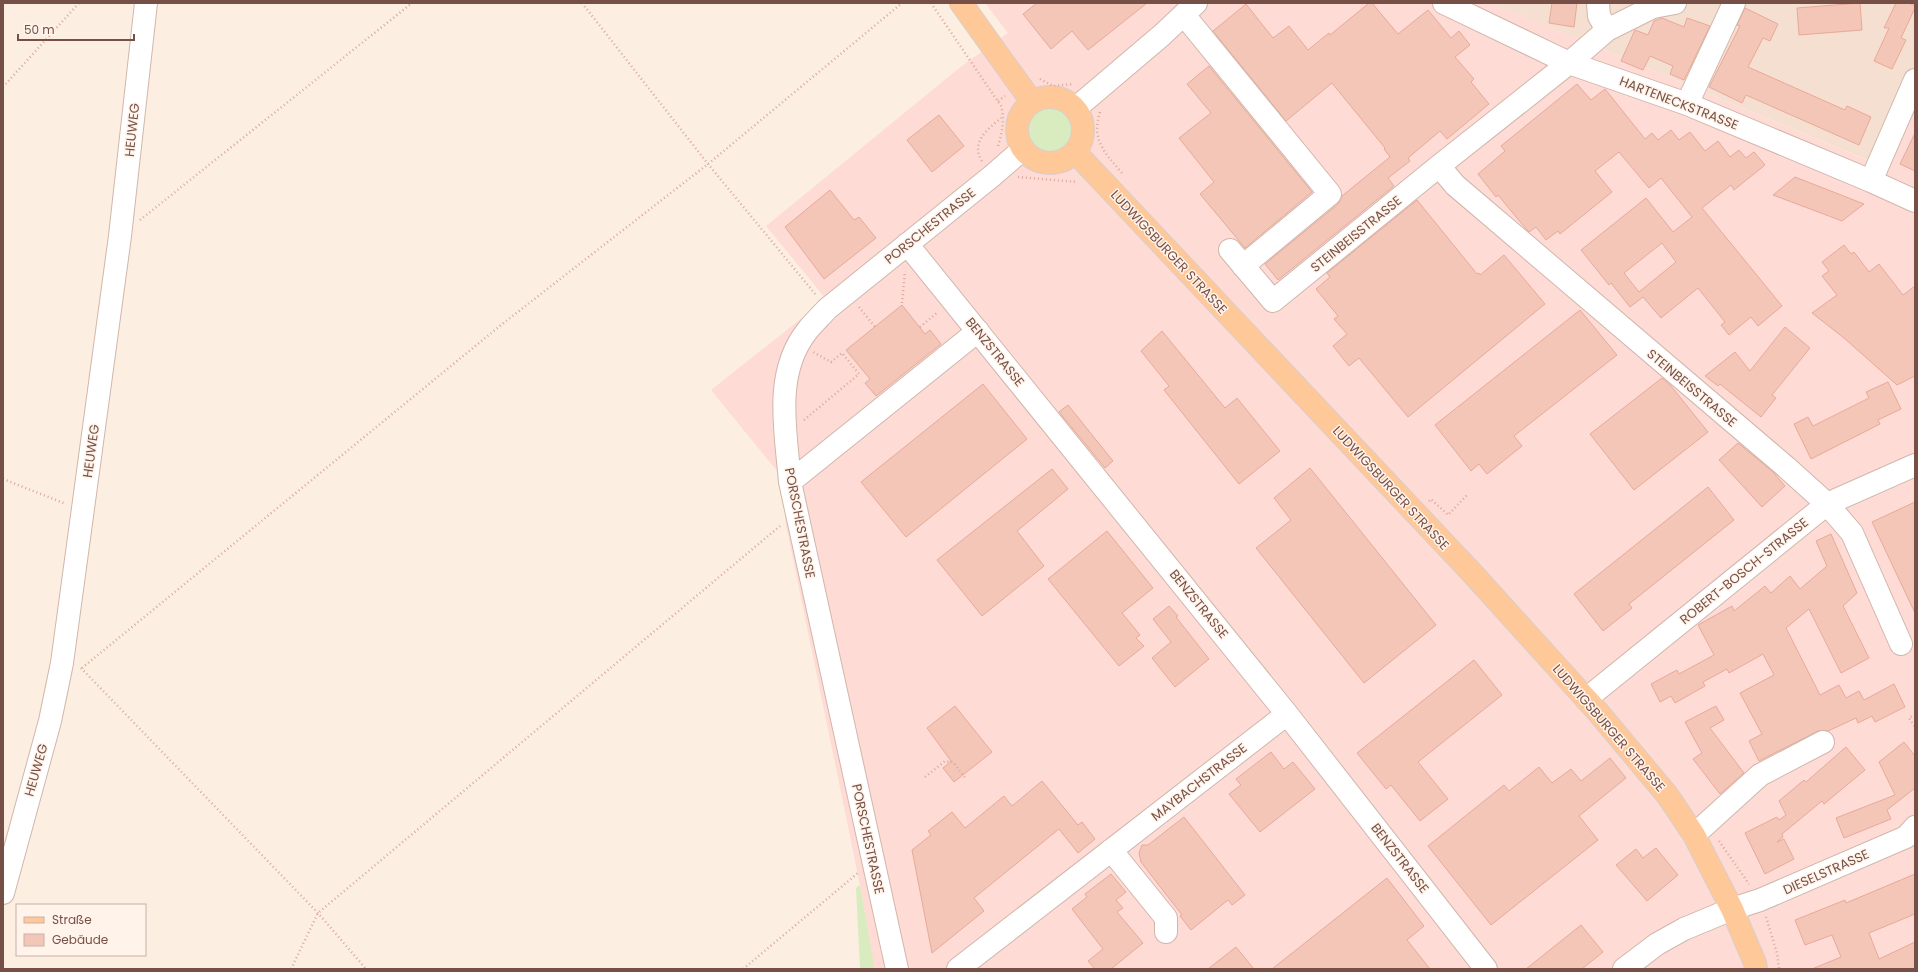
<svg xmlns="http://www.w3.org/2000/svg" width="1918" height="972" font-family="Poppins,sans-serif">
<style>
.residential{fill:#f5dfd0}
.commercial{fill:#fedbd5}
.green{fill:#d9ecc0}
.building{fill:#f4c6b8;stroke:#e8a998;fill-rule:evenodd}
.lines{fill:none;stroke-linecap:round;stroke-linejoin:round}
.minor-casing{stroke:#d1b6ab;stroke-width:24}
.major-casing{stroke:#d9cecb;stroke-width:24}
.path{stroke:#d9a99c;stroke-width:2.5;stroke-dasharray:1 3;stroke-linecap:butt}
.minor{stroke:#fff;stroke-width:22}
.major{stroke:#ffc898;stroke-width:22}
.labels{text-anchor:middle;dominant-baseline:central;stroke-width:3;stroke-linejoin:round;paint-order:stroke}
.street-label{font-size:13px;fill:#765047;stroke:#fff3ea}
</style>
<rect width="100%" height="100%" fill="#fdeee2"/>
<path class="residential" d="M1492,3H1915V83L1870,161Z"/>
<path class="commercial" d="M985,3H1492L1869,161L1915,83V969H874L860,885L786,525L782,477L711,390L826,299L766,226L963,65L1008,33Z"/>
<path class="green" d="M1025 128a25 25 0 1 1 50 0a25 25 0 1 1-50 0Z
M860,885L874,965V969H860L856,888Z"/>
<path class="building" d="M1037,3H1147L1088,50L1072,31L1051,49L1023,14Z
M1369,3H1372L1398,34L1428,10L1451,38L1459,31L1470,45L1455,57L1474,79L1471,82L1489,104L1447,139L1440,131L1408,158L1410,161L1388,178L1394,186L1278,280L1265,264L1338,204L1342,196L1390,157L1384,149L1385,148L1332,83L1286,121L1213,31L1246,4L1273,38L1289,26L1308,50L1329,33L1330,35Z
M1552,3H1577L1574,27L1549,23Z
M1860,3L1862,30L1799,35L1797,8Z
M1896,3H1909L1915,6V8L1901,38L1906,40L1892,69L1874,61L1889,28H1884Z
M1745,8L1778,24L1770,41L1763,38L1748,67L1845,110L1847,106L1871,117L1859,145L1746,95L1742,103L1709,87L1740,26L1737,25Z
M1662,18L1684,27L1687,18L1710,26L1684,80L1670,74L1673,66L1650,56L1643,70L1621,61L1635,30L1648,35L1654,21Z
M1209,66L1312,192L1245,248L1200,194L1214,182L1179,138L1211,113L1187,84Z
M1577,84L1591,100L1605,89L1645,139L1652,133L1658,140L1671,130L1679,140L1690,132L1705,151L1718,141L1730,157L1739,150L1746,158L1754,152L1765,165L1734,190L1731,185L1702,208L1782,306L1758,326L1751,317L1729,335L1721,325L1725,322L1698,288L1661,318L1643,297L1630,307L1611,283L1609,285L1581,250L1646,198L1673,232L1692,217L1661,178L1649,188L1619,152L1595,171L1612,192L1560,234L1558,231L1546,240L1536,227L1529,232L1526,229L1498,195L1496,197L1478,174L1505,151L1501,146ZM1662,243L1676,262L1639,292L1624,273Z
M939,115L964,146L932,172L907,140Z
M1915,133V171L1900,164Z
M1795,177L1864,204L1842,221L1773,195Z
M830,190L854,220L859,217L876,238L824,279L785,227Z
M1417,200L1477,274L1479,273L1480,275L1504,255L1545,304L1408,417L1359,358L1349,366L1333,346L1347,334L1334,319L1338,316L1316,289L1330,277L1327,273Z
M1844,245L1851,254L1854,252L1869,272L1879,264L1903,295L1915,286V376L1897,385L1844,338L1812,313L1837,295L1822,276L1829,271L1822,262Z
M902,305L925,334L930,330L941,344L876,396L865,383L870,379L846,350Z
M1580,310L1617,355L1514,436L1522,446L1487,474L1479,464L1471,471L1435,425Z
M1785,327L1810,348L1772,395L1776,398L1761,417L1720,384L1718,386L1705,376L1735,352L1750,371Z
M1162,331L1225,408L1237,398L1280,451L1239,484L1164,390L1169,386L1141,351Z
M1662,378L1671,386L1708,432L1634,490L1590,434Z
M1888,382L1901,409L1878,420L1880,424L1811,459L1794,424L1808,417L1813,426L1869,398L1866,392Z
M983,384L1027,439L906,537L861,482Z
M1068,405L1113,461L1105,468L1059,412Z
M1738,443L1773,472L1785,486L1762,507L1719,460Z
M1310,468L1436,625L1364,683L1256,548L1291,520L1274,498Z
M1052,469L1068,489L1017,531L1044,566L982,616L937,560Z
M1708,487L1734,520L1629,604L1632,608L1603,631L1574,594Z
M1915,502V613L1872,522Z
M1107,531L1153,588L1122,613L1140,635L1136,638L1144,646L1119,666L1048,579Z
M1831,534L1857,593L1843,606L1869,658L1841,673L1809,609L1786,628L1820,695L1839,685L1846,698L1859,691L1864,700L1894,684L1905,707L1875,722L1872,716L1858,723L1856,718L1828,731H1818L1759,761L1749,741L1762,734L1740,693L1774,675L1763,654L1729,673L1727,669L1703,682L1705,686L1675,703L1671,696L1660,702L1651,684L1677,670L1679,674L1714,655L1698,625L1732,606L1734,611L1765,586L1771,593L1790,576L1800,589L1827,566L1816,541Z
M1169,606L1178,616L1176,617L1209,659L1175,687L1152,658L1171,642L1153,619Z
M1474,660L1502,695L1418,762L1448,799L1420,821L1391,785L1386,789L1357,753Z
M955,706L992,752L954,782L943,768L951,761L927,728Z
M1716,706L1724,720L1710,728L1744,773L1720,794L1693,759L1702,753L1685,722Z
M1904,742L1915,756V788L1887,810L1891,819L1844,838L1836,818L1895,795L1879,762Z
M1846,747L1865,770L1824,804L1822,801L1782,834L1783,837L1777,842L1784,839L1794,859L1765,874L1745,833L1777,817L1779,820L1786,815L1779,801L1804,780L1806,782Z
M1271,752L1284,769L1293,762L1315,789L1260,832L1229,794L1241,785L1236,779Z
M1610,758L1626,778L1579,816L1598,840L1491,925L1428,846L1504,785L1509,791L1539,767L1552,783L1571,769L1581,781Z
M1042,781L1078,825L1082,822L1095,839L1078,853L1059,829L974,898L984,911L932,953L912,850L931,835L928,831L952,812L965,828L1004,796L1012,806Z
M1184,817L1245,895L1232,905L1228,900L1191,930L1180,916L1182,915L1141,862L1139,853L1142,845H1148Z
M1656,848L1678,875L1647,901L1616,865L1636,849L1643,858Z
M1111,874L1126,892L1116,900L1123,908L1117,912L1143,943L1111,969H1095L1088,961L1103,949L1072,909L1087,897L1085,894Z
M1915,874V914L1869,933L1879,959L1915,942V969H1812L1841,957L1832,935L1805,945L1795,920L1845,900L1846,903Z
M1387,878L1424,926L1407,940L1430,969H1272Z
M1581,925L1603,952L1582,969H1526Z
M1236,947L1254,969H1208Z"/>
<g class="lines">
<defs>
<path id="minor" d="M1444,3L1569,63L1687,104L1871,181L1915,201
M1598,3L1599,16L1607,30
M1184,15L1330,194L1243,266
M1687,104L1734,3
M1076,108L1162,35L1196,3
M1439,166L1455,185L1786,467L1827,504L1852,533L1901,644
M1871,181L1915,80
M907,244L1287,714L1486,969
M1230,250L1273,301L1439,166L1569,63L1607,30L1653,7L1675,3
M790,482L978,331
M1586,699L1827,504L1915,465
M1694,835L1760,775L1823,742
M1111,850L1166,918V932
M3,893L50,721L62,663L120,236L146,3
M897,969L790,482C786,432 773,374 807,331C813,323 821,316 827,309L992,176L1023,149
M958,969L1287,714
M1624,969L1657,944L1684,929L1732,909L1760,900L1906,837L1915,827"/>
<path id="major" d="M961,3L1032,102
M1017 130a33 33 0 1 1 66 0a33 33 0 1 1-66 0Z
M1075,152L1473,574L1597,711L1668,796L1694,835L1732,909L1755,963L1756,969"/>
</defs>
<use href="#minor" class="minor-casing"/>
<use href="#major" class="major-casing"/>
<path class="path" d="M582,3L708,164L816,295
M931,3L1001,106C1005,118 1002,134 998,146
M1040,79L1053,86L1074,84
M3,87L79,3
M998,101L1005,96
M1100,112C1091,140 1105,153 1122,173
M982,161C970,142 988,129 1001,118
M1018,177L1077,182
M140,220L412,3
M902,303L905,271
M859,307L875,327
M920,327L938,312
M804,420L859,374L842,353L831,362L813,352
M3,479L66,504
M1429,501L1431,499L1448,515L1467,495
M81,668L318,913L366,969
M82,668L501,325L708,164L902,3
M1915,714L1909,718L1915,727
M925,777L945,761L953,762L966,779
M1719,841L1749,884
M1766,917L1777,953L1779,969
M291,969L318,913L780,526
M743,969L858,873"/>
<use href="#minor" class="minor"/>
<use href="#major" class="major"/>
</g>
<g class="labels">
<g class="street-label">
<text transform="translate(1679 103) rotate(21)">HARTENECKSTRASSE</text>
<text transform="translate(132 130) rotate(-84)">HEUWEG</text>
<text transform="translate(930 226) rotate(-39)">PORSCHESTRASSE</text>
<text transform="translate(1356 234) rotate(-39)">STEINBEISSTRASSE</text>
<text transform="translate(1169 252) rotate(47)">LUDWIGSBURGER STRASSE</text>
<text transform="translate(995 352) rotate(51)">BENZSTRASSE</text>
<text transform="translate(1692 388) rotate(40)">STEINBEISSTRASSE</text>
<text transform="translate(91 451) rotate(-82)">HEUWEG</text>
<text transform="translate(1391 488) rotate(47)">LUDWIGSBURGER STRASSE</text>
<text transform="translate(800 523) rotate(79)">PORSCHESTRASSE</text>
<text transform="translate(1744 571) rotate(-39)">ROBERT-BOSCH-STRASSE</text>
<text transform="translate(1199 604) rotate(51)">BENZSTRASSE</text>
<text transform="translate(1609 728) rotate(49)">LUDWIGSBURGER STRASSE</text>
<text transform="translate(36 770) rotate(-74)">HEUWEG</text>
<text transform="translate(1199 782) rotate(-38)">MAYBACHSTRASSE</text>
<text transform="translate(868 839) rotate(78)">PORSCHESTRASSE</text>
<text transform="translate(1400 858) rotate(52)">BENZSTRASSE</text>
<text transform="translate(1826 872) rotate(-24)">DIESELSTRASSE</text>
</g>
</g>
<rect width="1918" height="972" fill="none" stroke="#765047" stroke-width="8"/>
<rect x="16" y="904" width="130" height="52" fill="#fff3ea" stroke="#c8b2a9"/>
<rect x="24" y="917" width="20" height="6" fill="#ffc898" stroke="#c8b2a9"/>
<text x="52" y="924" font-size="12" fill="#765047">Straße</text>
<rect x="24" y="934" width="20" height="12" fill="#f4c6b8" stroke="#c8b2a9"/>
<text x="52" y="944" font-size="12" fill="#765047">Gebäude</text>
<path d="M18 34v6h116v-6" fill="none" stroke="#765047" stroke-width="2"/>
<text x="24" y="34" font-size="12" fill="#765047" stroke="#fff3ea" stroke-width="3" paint-order="stroke">50 m</text>
</svg>
